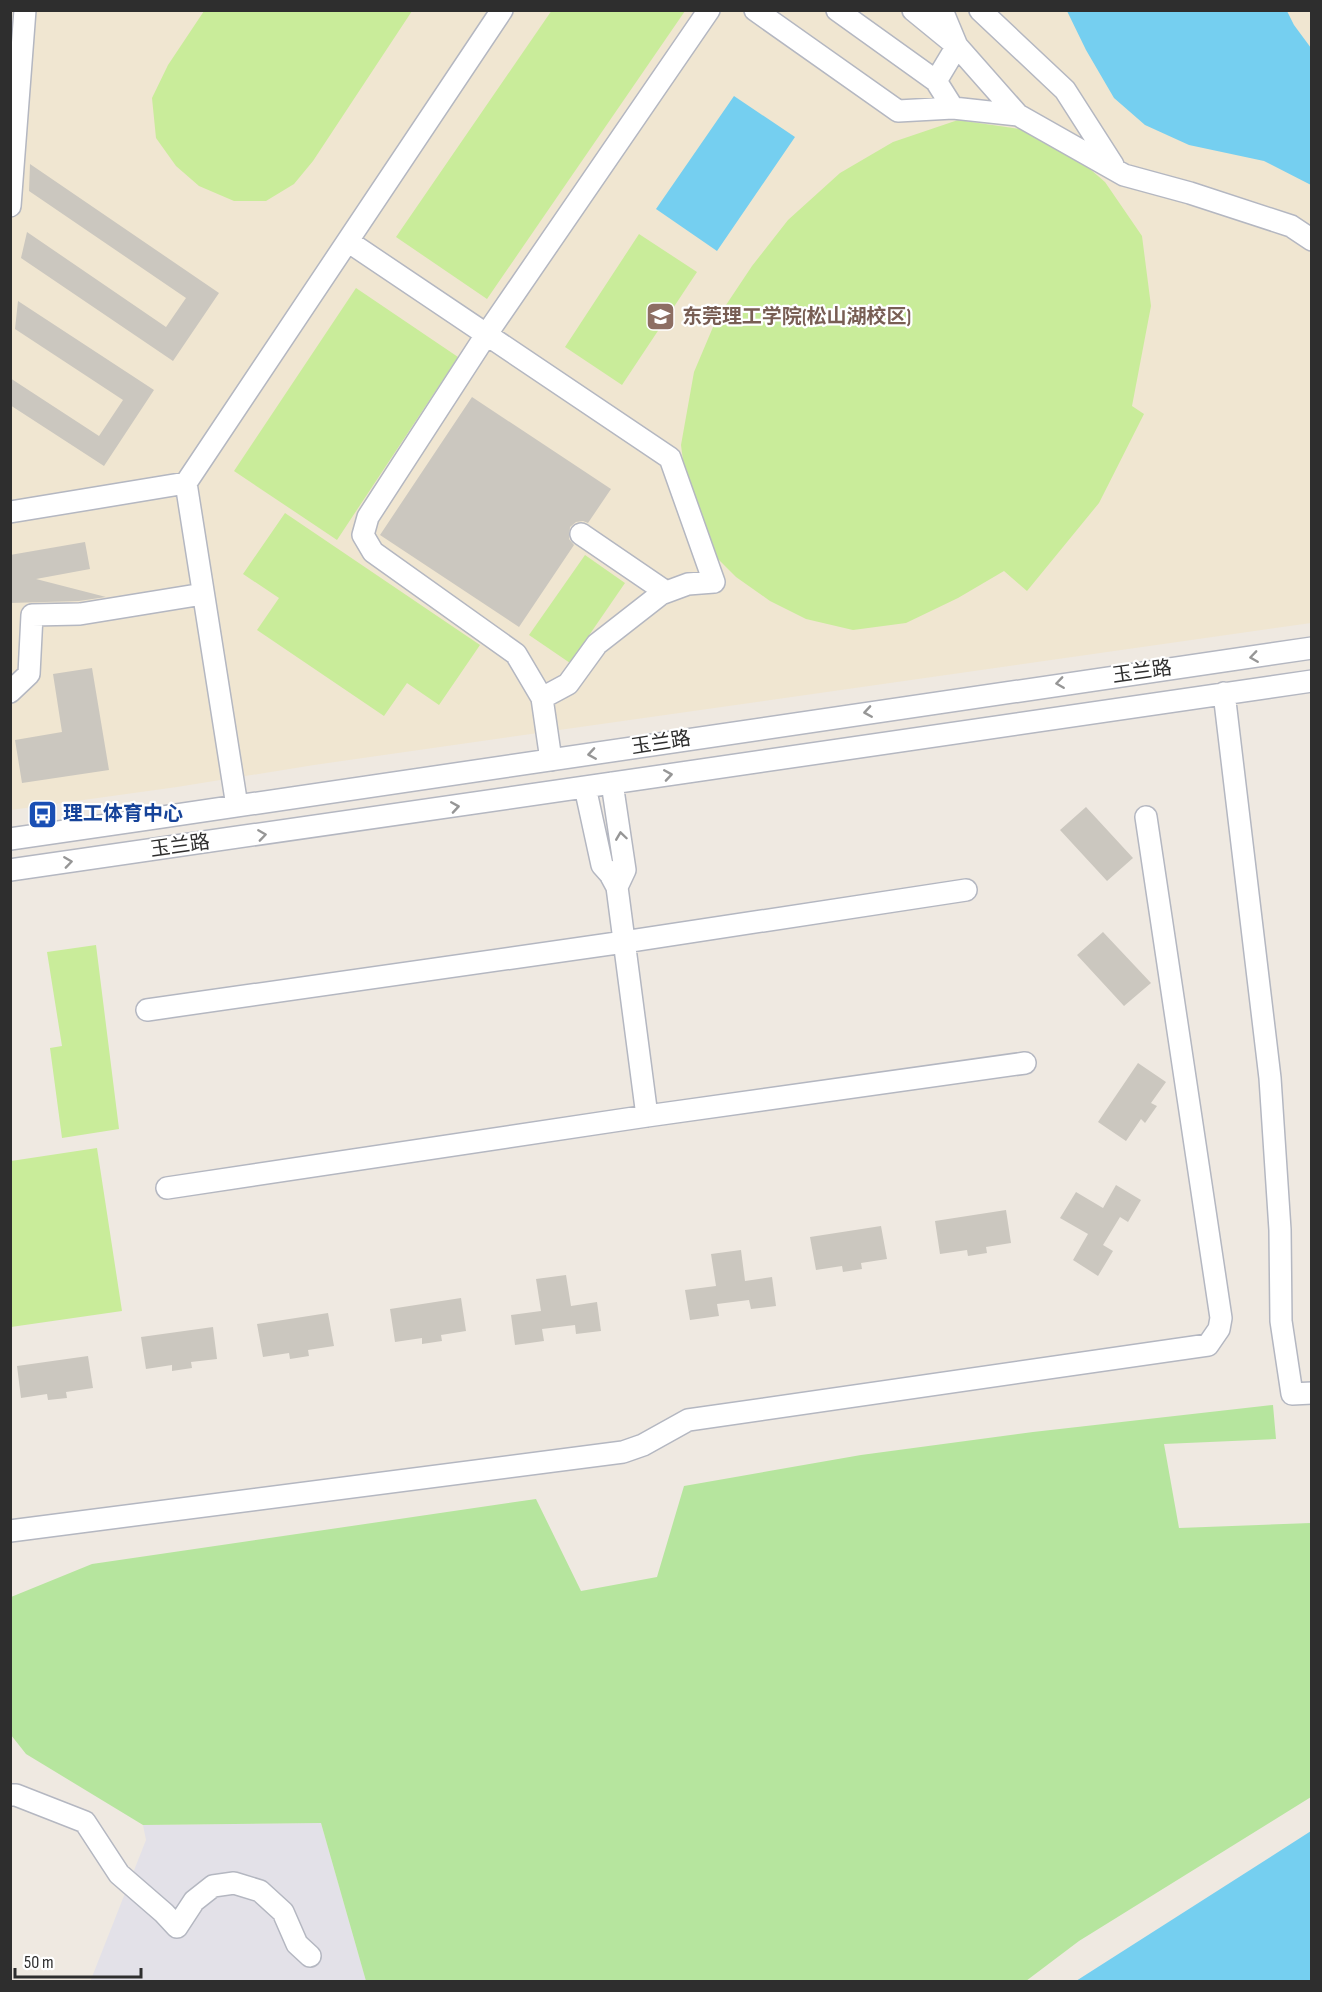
<svg xmlns="http://www.w3.org/2000/svg" width="1322" height="1992" font-family="'Sofia Sans Condensed','Noto Sans SC',sans-serif">
<style>
.industrial{fill:#e3e1e8}
.education{fill:#f0e6d1}
.green{fill:#b6e59e}
.pitch{fill:#c9ec9a}
.water{fill:#75cff0}
.building{fill:#cbc7bf}
.lines{fill:none;stroke-linecap:round;stroke-linejoin:round}
.minor-casing{stroke:#b4b7c1;stroke-width:24}
.minor{stroke:#fff;stroke-width:21}
.oneway{stroke:#969696}
.labels{text-anchor:middle;dominant-baseline:central;stroke-width:4.5;stroke-linejoin:round;paint-order:stroke}
.education-label{font-size:20px;font-weight:bold;fill:#785e54;stroke:#fff;text-anchor:start}
.street-label{font-size:20px;fill:#2e2e2e;stroke:#fff}
.transit-label{font-size:20px;font-weight:bold;fill:#164399;stroke:#fff;text-anchor:start}
</style>
<rect width="100%" height="100%" fill="#efe9e1"/>
<path class="industrial" d="M321,1823L366,1981L90,1982L146,1840L143,1825Z"/>
<path class="education" d="M10,11H1311V623L314,765L177,787L11,810Z"/>
<path class="green" d="M1273,1405L1276,1439L1164,1444L1179,1528L1311,1523V1797L1079,1941L1026,1981H366L321,1823L143,1825L26,1754L11,1735V1597L92,1564L536,1499L581,1591L657,1577L684,1486L861,1455L1033,1432Z"/>
<path class="pitch" d="M552,10L685,11L487,299L396,237Z
M204,11V10L412,11L313,161L294,184L266,201H234L199,186L176,166L156,138L152,98L168,65Z
M958,120L1027,130L1069,151L1105,182L1142,236L1151,306L1132,406L1144,414L1099,503L1027,591L1004,571L958,598L906,623L853,630L806,619L770,601L736,577L707,548L689,507L681,445L694,372L716,320L752,266L788,220L840,173L893,142Z
M639,234L697,272L622,385L565,347Z
M356,288L458,357L337,540L234,471Z
M285,513L480,645L439,705L407,683L384,716L257,630L279,598L243,574Z
M585,555L625,583L570,663L529,635Z
M96,945L119,1129L62,1138L50,1048L62,1046L47,952Z
M97,1148L122,1311L11,1327V1161Z"/>
<path class="water" d="M1067,11H1287L1294,25L1311,48V185L1264,161L1189,145L1145,125L1114,98L1086,50Z
M734,96L795,137L717,251L656,209Z
M1311,1831V1981H1076Z"/>
<path class="building" d="M30,164L219,293L173,361L21,258L27,232L166,327L186,298L29,191Z
M18,301L154,390L104,466L10,405V378L99,436L123,400L15,329Z
M472,397L611,489L588,523L583,521L576,522L570,527L569,539L574,545L519,627L380,535Z
M85,542L90,569L36,579L106,597L79,601L10,603V555Z
M92,668L109,770L22,783L15,740L62,732L53,674Z
M1086,807L1133,858L1107,881L1060,830Z
M1103,932L1151,983L1124,1006L1077,955Z
M1138,1063L1166,1082L1151,1103L1157,1106L1145,1123L1141,1119L1126,1141L1098,1122Z
M1116,1185L1141,1200L1128,1222L1120,1217L1103,1245L1113,1251L1098,1276L1073,1260L1088,1234L1060,1218L1076,1192L1103,1208Z
M1006,1210L1011,1243L986,1247L987,1253L968,1256L967,1250L940,1254L935,1221Z
M881,1226L887,1259L861,1263L862,1269L843,1272L842,1266L816,1270L810,1237Z
M741,1250L745,1281L772,1277L776,1306L751,1309L749,1300L717,1304L719,1316L690,1320L685,1290L716,1286L711,1254Z
M566,1275L571,1306L597,1302L601,1331L576,1334L575,1325L542,1329L544,1341L515,1345L511,1315L541,1311L536,1279Z
M461,1298L466,1331L441,1335L442,1341L422,1344V1338L395,1342L390,1309Z
M328,1313L334,1346L308,1350L309,1356L290,1359L289,1353L263,1357L257,1324Z
M213,1327L217,1359L191,1362L192,1368L172,1371V1365L146,1369L141,1337Z
M88,1356L93,1388L66,1392L67,1398L48,1400L47,1394L21,1398L17,1366Z"/>
<g class="lines">
<defs>
<path id="minor" d="M755,10L898,111L953,108
M837,10L936,81L953,108L1018,115L1124,175L1190,193L1291,226L1312,240
M913,10L957,46L1018,115
M980,10L1065,90L1113,165
M936,81L957,46L942,10
M10,206L25,10
M349,242L670,458L714,582L688,584L661,594L597,644L568,684L542,698L551,760
M10,512L186,483
M581,534L666,592
M10,692L29,674L32,615L80,614L203,594
M1224,693L1270,1078L1280,1230L1281,1321L1292,1394L1312,1393
M542,698L516,654L373,552L363,535L368,517L486,335L709,10
M612,783L625,870L617,887
M585,787L602,865L610,874L617,887L647,1116
M237,806L186,483L502,10
M10,839C444,777 877,709 1312,648
M10,870C445,810 877,742 1312,681
M147,1010L624,942L966,890
M167,1188L647,1116L1025,1063
M10,1531L623,1452L643,1445L688,1420L1208,1345L1219,1329L1221,1318L1146,817
M10,1795H16L85,1822L119,1874L164,1913L177,1927L194,1901L213,1886L234,1883L260,1891L283,1912L297,1944L310,1956"/>
</defs>
<use href="#minor" class="minor-casing"/>
<use href="#minor" class="minor"/>
</g>
<defs><path id="oneway-chevron" d="M-2-3.5L2.5 0L-2 3.5" fill="none" stroke-width="1.6" stroke-linecap="round" stroke-linejoin="round" transform="scale(1.5)"/></defs>
<g class="oneway">
<use href="#oneway-chevron" transform="translate(1254 657) rotate(172)"/>
<use href="#oneway-chevron" transform="translate(1060 683) rotate(172)"/>
<use href="#oneway-chevron" transform="translate(868 712) rotate(171)"/>
<use href="#oneway-chevron" transform="translate(592 754) rotate(171)"/>
<use href="#oneway-chevron" transform="translate(668 775) rotate(-9)"/>
<use href="#oneway-chevron" transform="translate(455 807) rotate(-9)"/>
<use href="#oneway-chevron" transform="translate(262 835) rotate(-8)"/>
<use href="#oneway-chevron" transform="translate(621 836) rotate(-98)"/>
<use href="#oneway-chevron" transform="translate(68 862) rotate(-8)"/>
</g>
<defs>
<symbol id="university-square" viewBox="-11 -11 22 22"><rect x="-9" y="-9" width="18" height="18" rx="4" fill="#8d6e63" stroke="#fff"/><path d="M0-5L7-2L0 1L-7-2ZM-4 1L0 2.5L4 1V4Q0 6-4 4Z" fill="#fff"/></symbol>
<symbol id="bus-square" viewBox="-11 -11 22 22"><rect x="-9" y="-9" width="18" height="18" rx="4" fill="#1a4fb4" stroke="#fff"/><path d="M-5-6H5V4H4V6H2V4H-2V6H-4V4H-5ZM-3.5-4V0h7V-4ZM-3.5 1.2v1.5H-2V1.2ZM2 1.2v1.5H3.5V1.2Z" fill="#fff"/></symbol>
</defs>
<g fill-rule="evenodd">
<use href="#university-square" x="644" y="300" width="33" height="33"/>
<use href="#bus-square" x="26" y="798" width="33" height="33"/>
</g>
<g class="labels">
<g class="education-label">
<text x="682" y="317">东莞理工学院(松山湖校区)</text>
</g>
<g class="street-label">
<text transform="translate(1142 672) rotate(-8)">玉兰路</text>
<text transform="translate(661 743) rotate(-9)">玉兰路</text>
<text transform="translate(180 846) rotate(-8)">玉兰路</text>
</g>
<g class="transit-label">
<text x="63" y="814">理工体育中心</text>
</g>
</g>
<rect width="1322" height="1992" fill="none" stroke="#2e2e2e" stroke-width="24"/>
<path d="M15 1968v9h126v-9" fill="none" stroke="#2e2e2e" stroke-width="3"/>
<text x="24" y="1968" font-size="18" fill="#2e2e2e" stroke="#ffffff" stroke-width="4.5" paint-order="stroke">50 m</text>
</svg>
